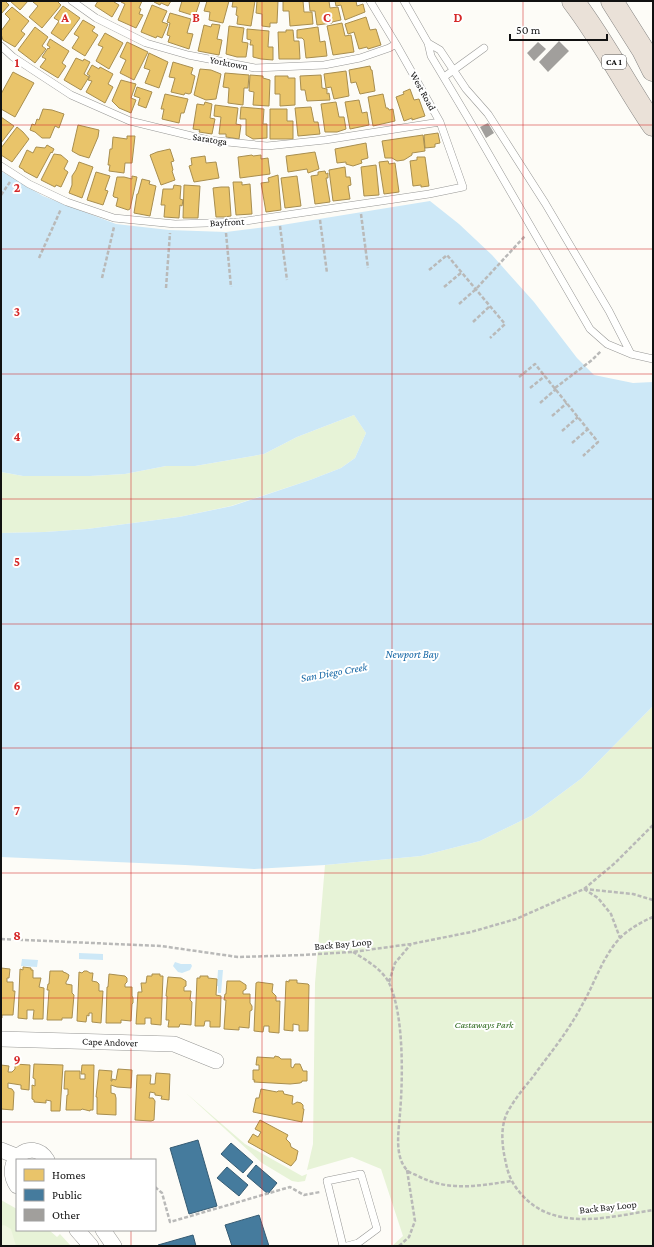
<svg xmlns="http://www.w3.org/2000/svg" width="654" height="1247" font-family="'Crimson Pro',serif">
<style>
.green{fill:#e7f3d7}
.pitch{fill:#f0f6e1}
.water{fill:#cde8f7}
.homes{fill:#e9c46a;stroke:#a88e4f}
.public{fill:#457b9d;stroke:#355b73}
.building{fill:#a19f9c}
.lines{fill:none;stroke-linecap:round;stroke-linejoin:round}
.lane-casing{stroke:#979795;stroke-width:8}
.street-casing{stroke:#979795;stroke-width:16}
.highway-casing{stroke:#858482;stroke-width:23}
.path{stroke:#b9b9b8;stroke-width:2.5;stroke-dasharray:4 2;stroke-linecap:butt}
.lane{stroke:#fffffe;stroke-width:7}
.street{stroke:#fffffe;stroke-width:15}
.highway{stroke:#eae1d8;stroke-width:22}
.grid{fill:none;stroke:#d62828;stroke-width:1;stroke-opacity:0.55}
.labels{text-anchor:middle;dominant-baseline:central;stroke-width:4;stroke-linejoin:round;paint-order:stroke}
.shield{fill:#fff;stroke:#585858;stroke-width:1}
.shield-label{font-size:9px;font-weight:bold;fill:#111}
.street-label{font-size:10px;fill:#111;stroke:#fff}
.park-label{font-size:10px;font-style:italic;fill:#2f6b1f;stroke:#fff}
.water-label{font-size:11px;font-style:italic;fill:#1768a6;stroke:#fff}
.grid-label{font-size:13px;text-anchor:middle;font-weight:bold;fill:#d62828;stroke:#fff;stroke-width:4;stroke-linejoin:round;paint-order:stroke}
</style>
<rect width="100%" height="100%" fill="#fdfcf7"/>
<path class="green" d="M354,415L366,433L355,458L341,468L310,480L231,506L179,517L87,529L45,532L1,533V472L23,476H90L125,474L166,466H195L264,454L297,437Z
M653,706V1246H392L403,1236L381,1169L352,1157L307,1170L313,1144L315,983L325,865L421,856L480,841L531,816L582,778Z
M186,1093L245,1144L302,1176L307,1174L305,1181L298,1182L292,1181L262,1163Z
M1,1200L17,1209V1230H49L57,1237L60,1234L71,1246H1Z"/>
<path class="pitch" d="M4,1225L11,1229L16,1246H1V1226Z"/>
<path class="water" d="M1,171L43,196L116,224L169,230L226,232L282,225L430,201L459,224L492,255L534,302L577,358L594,375L633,383L653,382V706L582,778L531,816L480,841L421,856L325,865L254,869L185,865L1,857V533L45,532L87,529L179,517L232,506L310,480L341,468L355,458L366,433L354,415L297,437L264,454L195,466H166L125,474L90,476H23L1,472Z
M79,953L103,954V960L79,959Z
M22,959L38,960L37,967L21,966Z
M175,962L181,964H191L192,966L190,970L182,973L178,972L173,966Z
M218,970H223L221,993H218V986H217Z"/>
<path class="homes" d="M1,1H5L9,5L1,14Z
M10,1H28L20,10Z
M35,1H57L61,5L42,28L29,17L38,6L33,2Z
M98,1H115L114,2L119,5L112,17L95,6Z
M121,1H142L139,8L141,9L139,14L143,15L136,28L118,20L125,4L121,2Z
M154,1H171L168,6L161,3L160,5L154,2Z
M182,1H200L195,16L179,11Z
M207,1H229L223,23L209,20L210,12L204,11Z
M233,1H255L251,26L237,24L238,16L236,15L237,7H232Z
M257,1H278L277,23H270V27L262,26V14L256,13Z
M283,1H303L304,12H312L313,24L290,26L289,11H283Z
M309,1H329L330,8L338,7L341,20L332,22V23L317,25L315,11H310Z
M335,1H356L357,6L363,4L365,12L345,20L341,5L336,6Z
M152,5L167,11L162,22L168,24L162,38L157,36L156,38L141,32Z
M63,6L80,18L63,41L51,33L59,21L54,18Z
M12,7L29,21L21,31L25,34L15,47L3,40L1,34V31L10,19L5,14Z
M170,13L191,19L187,33L193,34L189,49L168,42L170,36L167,35L170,23L167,22Z
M366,17L370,30L376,29L381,45L368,49L367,47L359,49L354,32L348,34L345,24Z
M83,20L95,27L92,31L98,35L85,56L72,48L79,37L74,34Z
M342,23L345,36L351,35L354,52L333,55L327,26Z
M212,24L220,25L217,39L222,40L219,55L198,51L204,25L211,27Z
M229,26L244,28L242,42L248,43L246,57H237L226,54Z
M35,27L48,37L42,46L46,49L35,63L18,50Z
M318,27L320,42L325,41L327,56L306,58L304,40L302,38H297V30Z
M247,29L269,31L268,47H273V60L261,59L253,57V45H250L251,40L247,39Z
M286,30H293L294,41H299L300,59H279L278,32H286Z
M105,33L123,43L109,69L96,61L103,47L98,45Z
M50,39L69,51L62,63L66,66L58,78L40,67L46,59L42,57L48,48L49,49L50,47L47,45Z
M127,42L148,52L134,80L120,73L126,60L120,57Z
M149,53L168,62L159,88L145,83L150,70L144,68Z
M76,58L83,61L84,59L90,62L84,74L89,77L81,90L64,80Z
M173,62L193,68L191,74L195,76L191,93L189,94L185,93L184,95L171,92L175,78L169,77Z
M92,65L99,69L100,67L113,74L108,84L113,87L105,103L86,92L92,81L88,80L90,76L87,74Z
M370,66L371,70H372L375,91L360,94L356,82L351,83L349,70Z
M200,69L211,70L221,74L216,99L206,100L194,95Z
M346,71L349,96L334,99L331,87L326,88L324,74Z
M13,72L34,83L15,117L1,109V94Z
M225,73L249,75L248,88H244L243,105L228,103L229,88L223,87Z
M250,75L263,76V78L270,80L269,106L253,105L254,92L249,91Z
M321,75L322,88L327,89V94L329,93L330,100L307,101L305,90H301L300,76Z
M275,76H288V78H295V105L280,106V94H275Z
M121,80L136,84L131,98L136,100L131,113L119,108L112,101Z
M137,87L152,92L146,108L138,105L140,98L134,96Z
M410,89L414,100L419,99L425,116L412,120V118L404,121L396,97L404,94L403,92Z
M165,94L188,99L184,113H181L179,123L162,119L164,109H161Z
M383,94L386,108H388L389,110L393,109L395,121L373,126L368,97Z
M359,100L362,113L367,112L369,125L350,129L345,102Z
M205,102L212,104L210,118L215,119L212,134L199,132L200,130L193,129L197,104L204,105Z
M336,102L339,117H344L346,129L337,132H325L321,104Z
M215,105L238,108L236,124L241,125L239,139L226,137V134H219L221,117L214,116Z
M241,107L264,109L263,124H267V138L253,139L246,135V119H240Z
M311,107L314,122H318L320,134L298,136L295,108Z
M43,109L52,110L64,114L59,128L55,126L50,138H42L35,132L30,130L32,124L35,125L37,119L39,120Z
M270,109H287V121H293V139H270Z
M1,117L14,126L1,143Z
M78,125L99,130L98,137L89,158L79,155L72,151Z
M17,127L23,132L29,139L12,162L1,155V148Z
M438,133L440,143L435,144V147L425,148L424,135Z
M423,135L425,151L412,153V155L404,160L397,161L392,158H385L382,141Z
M127,136H135L132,163H125L124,173L109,171L110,165H108L110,149H112L113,137L127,139Z
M366,143L368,158L361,160L362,163L353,166L346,164V162L337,163L335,149Z
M47,145L54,149L52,153L51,152L37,178L24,171V170L19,167L27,150L33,153L36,147L45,148Z
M170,149L174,161L171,162L173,170L172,171L175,180L161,185L150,155L157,152Z
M315,152L319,169L308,173L307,169L288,172L286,156Z
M54,154L61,155L68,161L64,169L68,172L61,187L56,185L55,187L41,180Z
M252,155L253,156L261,155V159L268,158L270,174L240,178L238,157Z
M205,156L206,163L216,162L219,178L194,182L189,166L192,165L191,158Z
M417,157H425L429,186L421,187V185L413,186L410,161L417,160Z
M388,161L389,164L395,163L399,192L384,194L379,162Z
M79,162L93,167L82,198L69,193L72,185V176L76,170Z
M376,165L379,195L364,196L361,167Z
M345,167L346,177H350L351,185L348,186L350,199L333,201L329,170Z
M325,171L326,174L328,173V178H326L330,202L315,204L311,176L318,175V172Z
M96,172L110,176L105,190L108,191L103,205L87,200Z
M278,175L281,210L266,212L261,183L269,182L268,178Z
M132,176L137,177L130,209L128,210L116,206L118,198L114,197L113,196L117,177H124L132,179Z
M297,176L301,206L285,208L281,178Z
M142,179L150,181L149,184L156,186L150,216L134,213L137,194H138Z
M233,182H242V185L250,184L252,214L236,215Z
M174,185L181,186L180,199L183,200L182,206L180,205L179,218L164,217L165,205H161L163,189H173Z
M184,185L200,186L198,218H183Z
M221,187H229L231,216L224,217H216L213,188Z
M23,967L31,968V970H33V978H41L39,987L44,988L43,1019H33L34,1010H27V1019L18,1018L20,969L23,970Z
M1,968L10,969L9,978H7V982H13V991H15L13,1015H2V1018L1,1017Z
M50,971H63V972L66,973L69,975L68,979L66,982V984L72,985V993L74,995L72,1018H62V1020H47L49,990H47L48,984H49Z
M84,971H87L90,973H93L92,981L97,982L99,984V991H103L101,1023L92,1022V1013H89V1016L87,1015L86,1022L77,1021L79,972L82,973Z
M109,974L125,976L127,978V982L125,984V987H132V996L133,998V1003L132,1004L131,1021L121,1020V1023H106L107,987H108Z
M152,974H160V976H163L161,1025L151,1024V1018H145V1024H136L138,992H142L141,983H146L147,976H152Z
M200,976H208V978L217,979L216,995L221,996L220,1027H210V1021H205L204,1026H195L197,978H200Z
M168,977L181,978L186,981V986L184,987V991H191L190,1000L192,1002L191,1025L180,1024L179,1027H168L169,1020H166L167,996H166Z
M289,980H297V983L308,984L309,985L308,1031H299V1025L293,1024V1031L284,1030L286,981L289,982Z
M227,981H240L246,985V989L243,991V994H250V1003L252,1006V1010L250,1011L249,1028L239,1027V1030L224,1029L226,1000H224L225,994H226Z
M258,982L273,984L272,992L276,996V1001H280L279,1033L269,1032V1026H264L263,1032L254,1031L256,983Z
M275,1056L279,1057L281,1059H291V1067L293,1068L295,1064H300L303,1071H307V1081H302V1082L300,1083L290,1084L254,1082L255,1080H253V1070H259V1065H256L257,1057L274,1058Z
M15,1064L30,1065L29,1090L21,1089V1085L8,1083V1088L12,1089L14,1092L13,1110L1,1109V1065L9,1066L8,1072H12L15,1069Z
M34,1064L63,1065L60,1111H51V1101L46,1100V1103L34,1102V1100L32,1099V1085L35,1086V1079L33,1078Z
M82,1065H94L93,1110H90V1111L82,1109L81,1110H66L67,1095H68V1089H64L65,1071H80V1079H85V1074H81Z
M118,1069L132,1070L131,1088L117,1087L111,1085V1093L115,1094L116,1098V1115L97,1114V1097H96L99,1070L112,1071L111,1081H112V1079L116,1080Z
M156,1073L170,1074L169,1100L161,1099L162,1096L155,1095V1093L150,1092L149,1098H153L155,1101L154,1120L151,1121L135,1120L137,1075H151L150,1084H155Z
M261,1089L277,1092L278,1091H283L284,1094L293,1096L292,1104H294L297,1102L301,1103L303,1105V1109H304L302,1122L253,1112L256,1098H259Z
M260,1120L288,1135L286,1139L290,1143L291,1147L298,1151L296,1160L291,1166L248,1142L253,1134L258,1137L261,1132L255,1129Z"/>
<path class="public" d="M198,1140L217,1206L189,1214L170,1148Z
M231,1143L253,1162L243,1173L221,1154Z
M256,1165L277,1183L268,1194L247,1176Z
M227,1167L248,1185L239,1196L217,1178Z
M259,1215L269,1246H232L225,1225Z
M193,1235L196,1246H159L158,1245Z"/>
<path class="building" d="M559,41L569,51L548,72L539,62Z
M538,42L546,49L534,61L527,53Z
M488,123L494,133L486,138L480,127Z"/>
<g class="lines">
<defs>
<path id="lane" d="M72,1L96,18L146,43L188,55L255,68L324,65L360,58L389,48L396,44
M404,1L428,43L431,56L468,118L590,329L607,344L631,354L653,359
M428,43L440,50L466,89L488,114L545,203L609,311L631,354
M1,46L13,57L71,95L130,121L208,140L267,146L325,140L440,122
M444,77L484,48
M1,166L29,184L67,202L114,218L175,224L239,222L429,194L463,187L440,122L396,44L370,1
M343,1246L327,1181L361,1174L377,1229L358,1243L347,1246"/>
<path id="street" d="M1,1039L174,1044L216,1061
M1,1150L16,1156
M17,1186C0,1161 32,1136 47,1160
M77,1230L91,1246
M103,1230L114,1246"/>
<path id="highway" d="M573,1C603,40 625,84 653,125
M612,1L643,50L653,70"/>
</defs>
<use href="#lane" class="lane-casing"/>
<use href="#street" class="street-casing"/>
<use href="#highway" class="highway-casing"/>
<path class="path" d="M1,195L10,182
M361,214L368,268
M320,220L327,273
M280,226L287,280
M226,233L231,287
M39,258L61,209
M429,270L447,255L505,324L490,338
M102,278L114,227
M444,287L462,272
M166,288L170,233
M459,304L476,289L525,236
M473,322L490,306
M519,377L535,364L598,442L583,456
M530,388L545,376
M555,388L592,360L601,351
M540,403L556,389
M552,416L567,403
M562,431L578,417
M572,443L588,429
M584,889L633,894L653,900
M584,889L598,898L611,914L620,938
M653,917C641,922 629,929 620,938C605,954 597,976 587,996C582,1005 577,1015 571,1024C559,1043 545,1060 532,1078C523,1089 514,1100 507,1113C500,1128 502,1147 506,1163C508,1175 513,1185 522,1195C555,1232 610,1217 653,1210
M1,939L161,946L238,957L303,955L352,952L411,944L471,932L516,919L584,889L615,863L653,825
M353,952C366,960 382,969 389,983C404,1014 403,1078 400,1113C399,1130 394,1154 406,1169C408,1172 413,1174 416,1175C448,1192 478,1186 511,1181
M389,982L395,963L411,944
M155,1187L162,1193L170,1222L290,1187L304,1195L320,1192
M399,1246L409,1237L415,1221L407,1170"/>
<use href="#lane" class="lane"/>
<use href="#street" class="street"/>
<use href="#highway" class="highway"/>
</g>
<path class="grid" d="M131,1V1160M262,1V1246M392,1V1246M523,1V1246M1,125H653M1,249H653M1,374H653M1,499H653M1,624H653M1,748H653M1,873H653M1,998H653M1,1122H653M131,1230V1246"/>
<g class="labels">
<rect class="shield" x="602" y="55" width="24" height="14" rx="3"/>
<g class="shield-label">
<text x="614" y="62">CA 1</text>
</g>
<g class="street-label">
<text transform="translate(229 63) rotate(11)">Yorktown</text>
<text transform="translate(423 91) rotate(61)">West Road</text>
<text transform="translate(210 139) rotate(9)">Saratoga</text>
<text transform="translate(227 222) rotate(-3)">Bayfront</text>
<text transform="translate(343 944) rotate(-5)">Back Bay Loop</text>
<text transform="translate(110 1042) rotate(2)">Cape Andover</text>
<text transform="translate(608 1207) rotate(-6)">Back Bay Loop</text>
</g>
<g class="park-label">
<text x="484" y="1024">Castaways Park</text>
</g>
<g class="water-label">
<text x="412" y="654">Newport Bay</text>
<text transform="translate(334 672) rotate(-10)">San Diego Creek</text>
</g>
</g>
<g class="grid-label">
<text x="65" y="22">A</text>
<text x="196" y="22">B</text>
<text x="327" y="22">C</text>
<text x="458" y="22">D</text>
<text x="17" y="67">1</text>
<text x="17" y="192">2</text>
<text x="17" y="316">3</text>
<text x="17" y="441">4</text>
<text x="17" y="566">5</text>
<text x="17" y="690">6</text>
<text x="17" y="815">7</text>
<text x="17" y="940">8</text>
<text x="17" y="1064">9</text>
</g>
<rect width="654" height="1247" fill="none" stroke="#111111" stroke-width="4"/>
<rect x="16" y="1159" width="140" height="72" fill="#ffffff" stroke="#a0a0a0"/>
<rect x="24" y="1169" width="20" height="12" fill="#e9c46a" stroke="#a0a0a0"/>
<text x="52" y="1179" font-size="12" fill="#111111">Homes</text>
<rect x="24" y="1189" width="20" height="12" fill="#457b9d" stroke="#a0a0a0"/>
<text x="52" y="1199" font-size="12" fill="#111111">Public</text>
<rect x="24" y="1209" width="20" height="12" fill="#a19f9c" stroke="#a0a0a0"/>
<text x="52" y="1219" font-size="12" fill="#111111">Other</text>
<path d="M510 34v6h97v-6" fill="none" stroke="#111111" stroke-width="2"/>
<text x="516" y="34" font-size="12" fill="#111111" stroke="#ffffff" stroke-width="3" paint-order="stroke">50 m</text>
</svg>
